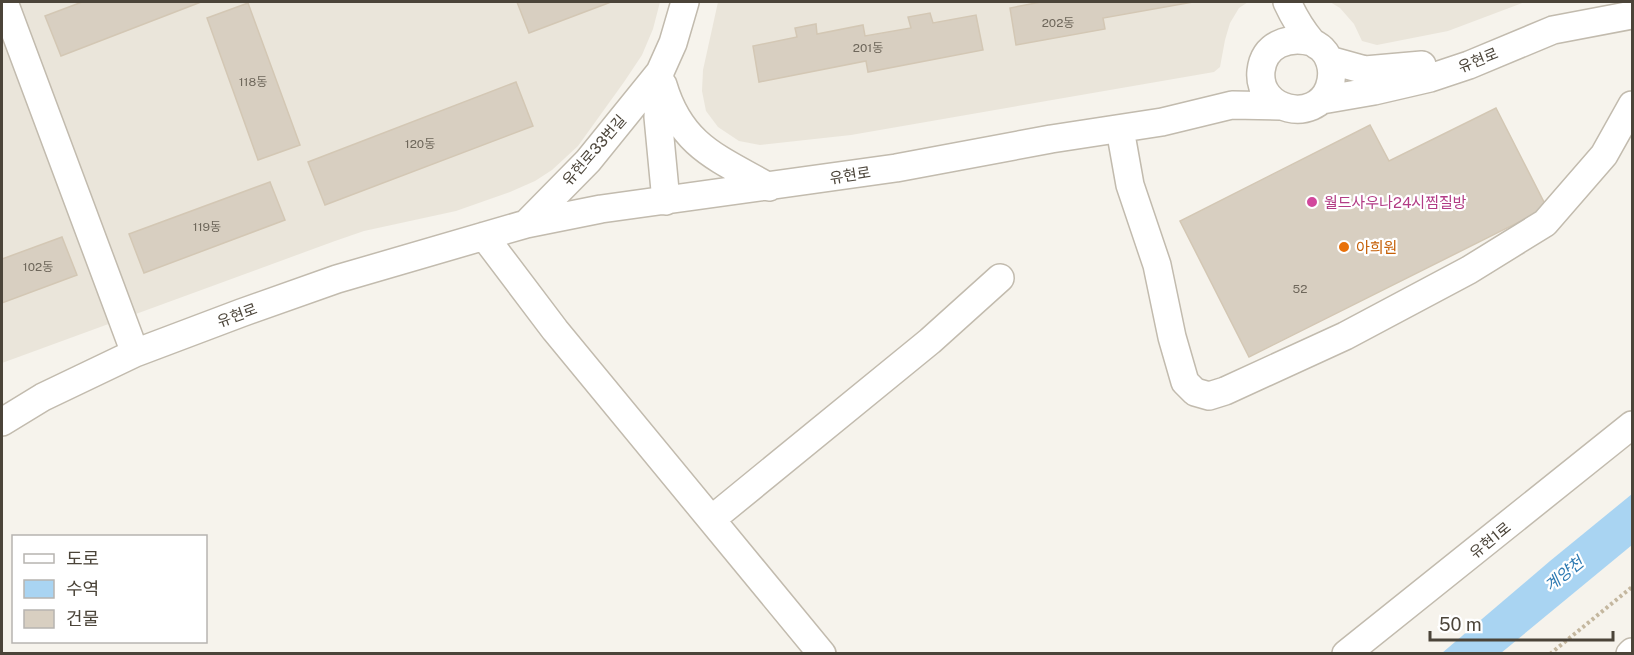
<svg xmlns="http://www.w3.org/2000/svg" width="1634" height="655" font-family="'Public Sans','Noto Sans KR',sans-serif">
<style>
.residential{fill:#eae5da}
.water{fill:#a9d4f2}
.building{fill:#d8cfc1;stroke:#d3c7b4;stroke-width:1.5}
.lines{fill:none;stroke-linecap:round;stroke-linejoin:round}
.minor-casing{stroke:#c2bbae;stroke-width:30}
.path{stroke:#c4b79f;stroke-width:4;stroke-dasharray:3 3;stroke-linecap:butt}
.minor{stroke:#fff;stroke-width:27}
.hotel-dot{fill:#d1479c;stroke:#fff;stroke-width:2}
.food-dot{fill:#e8710a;stroke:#fff;stroke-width:2}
.labels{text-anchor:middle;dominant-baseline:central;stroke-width:4.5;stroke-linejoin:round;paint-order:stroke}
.number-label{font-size:12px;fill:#6e675b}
.street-label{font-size:15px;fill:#4b4439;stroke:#fff}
.hotel-label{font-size:15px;fill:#b23c85;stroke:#fff;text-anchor:start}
.food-label{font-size:15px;fill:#c56008;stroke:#fff;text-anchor:start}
.water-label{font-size:16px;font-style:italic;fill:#2e7ab2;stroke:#fff}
</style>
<rect width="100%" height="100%" fill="#f6f3ec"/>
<path class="residential" d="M2,2H660L653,29L642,55L624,82L578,146L552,170L535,181L510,192L456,211L364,231L335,241L2,363Z
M718,2H1248L1239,8L1230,23L1225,40L1220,67L1214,72L851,135L760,145L739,141L718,127L706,111L702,91L703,70Z
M1330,2H1525L1448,31L1377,45L1362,41L1354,24L1340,8Z"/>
<path class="water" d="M1632,494V545L1501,653H1442L1550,561Z"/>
<path class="building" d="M82,2H201L61,56L45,16Z
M517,2H611L529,33Z
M1041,2H1193L1103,18L1105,29L1016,45L1010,8Z
M248,3L300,145L258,160L207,18Z
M930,13L933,23L976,15L983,50L868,72L866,61L759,82L753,46L797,37L795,28L816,24L817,34L863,25L865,36L911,28L908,17Z
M516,82L533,126L325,205L308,162Z
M1496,108L1547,208L1249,357L1180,221L1370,125L1389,161Z
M270,182L285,220L144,273L129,234Z
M62,237L77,275L2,303V259Z"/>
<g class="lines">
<defs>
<path id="minor" d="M4,2L135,353
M1287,2C1293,15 1301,29 1311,41C1314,44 1319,46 1322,49C1332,59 1334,75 1329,88C1315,124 1257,111 1261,71C1264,44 1289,36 1312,42
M1329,60L1365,70L1422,65
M663,85C681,146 718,158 769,187
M1322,100L1374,91L1430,78L1469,65L1553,30L1632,15
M1120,129L1130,185L1157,265L1172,337L1185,382L1195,392L1209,396L1225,391L1345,336L1469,270L1545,223L1604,155L1632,105
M666,201L658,117L660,72L673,43L685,2
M526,224L588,161L660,72
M484,236L555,330L822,654
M2,422L43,397L135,353L241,313L337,279L526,224L601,209L896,168L1051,139L1162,122L1232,105L1280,106
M712,519L930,341L1000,278
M1346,654L1632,425
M1630,654L1632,652"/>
</defs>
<use href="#minor" class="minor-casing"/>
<path class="path" d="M1550,654L1632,587"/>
<use href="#minor" class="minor"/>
</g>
<circle class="hotel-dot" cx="1312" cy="202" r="6"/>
<circle class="food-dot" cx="1344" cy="247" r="6"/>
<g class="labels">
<g class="number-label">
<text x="1058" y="23">202동</text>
<text x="868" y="48">201동</text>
<text x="253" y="82">118동</text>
<text x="420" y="144">120동</text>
<text x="207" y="227">119동</text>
<text x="38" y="267">102동</text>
<text x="1300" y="289">52</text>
</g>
<g class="street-label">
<text transform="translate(1478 60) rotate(-22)">유현로</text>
<text transform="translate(594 150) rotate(-49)">유현로33번길</text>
<text transform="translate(850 175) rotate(-9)">유현로</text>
<text transform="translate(237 315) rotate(-20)">유현로</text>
<text transform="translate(1490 540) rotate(-39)">유현1로</text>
</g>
<g class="hotel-label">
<text x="1324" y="202">월드사우나24시찜질방</text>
</g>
<g class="food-label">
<text x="1356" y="247">아희원</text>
</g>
<g class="water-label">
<text transform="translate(1564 574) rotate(-39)">계양천</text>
</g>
</g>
<rect width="1634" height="655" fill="none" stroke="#4b4439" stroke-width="6"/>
<rect x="12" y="535" width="195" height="108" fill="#ffffff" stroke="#b7b4b0" stroke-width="1.5"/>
<rect x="24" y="554" width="30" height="9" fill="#ffffff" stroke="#b7b4b0" stroke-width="1.5"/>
<text x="66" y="565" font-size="18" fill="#4b4439">도로</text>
<rect x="24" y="580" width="30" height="18" fill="#a9d4f2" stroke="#b7b4b0" stroke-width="1.5"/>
<text x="66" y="595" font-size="18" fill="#4b4439">수역</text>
<rect x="24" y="610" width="30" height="18" fill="#d8cfc1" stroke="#b7b4b0" stroke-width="1.5"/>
<text x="66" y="625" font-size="18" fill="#4b4439">건물</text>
<path d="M1430 631v9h183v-9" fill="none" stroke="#4b4439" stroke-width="3"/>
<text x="1439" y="631" font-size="18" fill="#4b4439" stroke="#ffffff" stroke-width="4.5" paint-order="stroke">50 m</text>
</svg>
